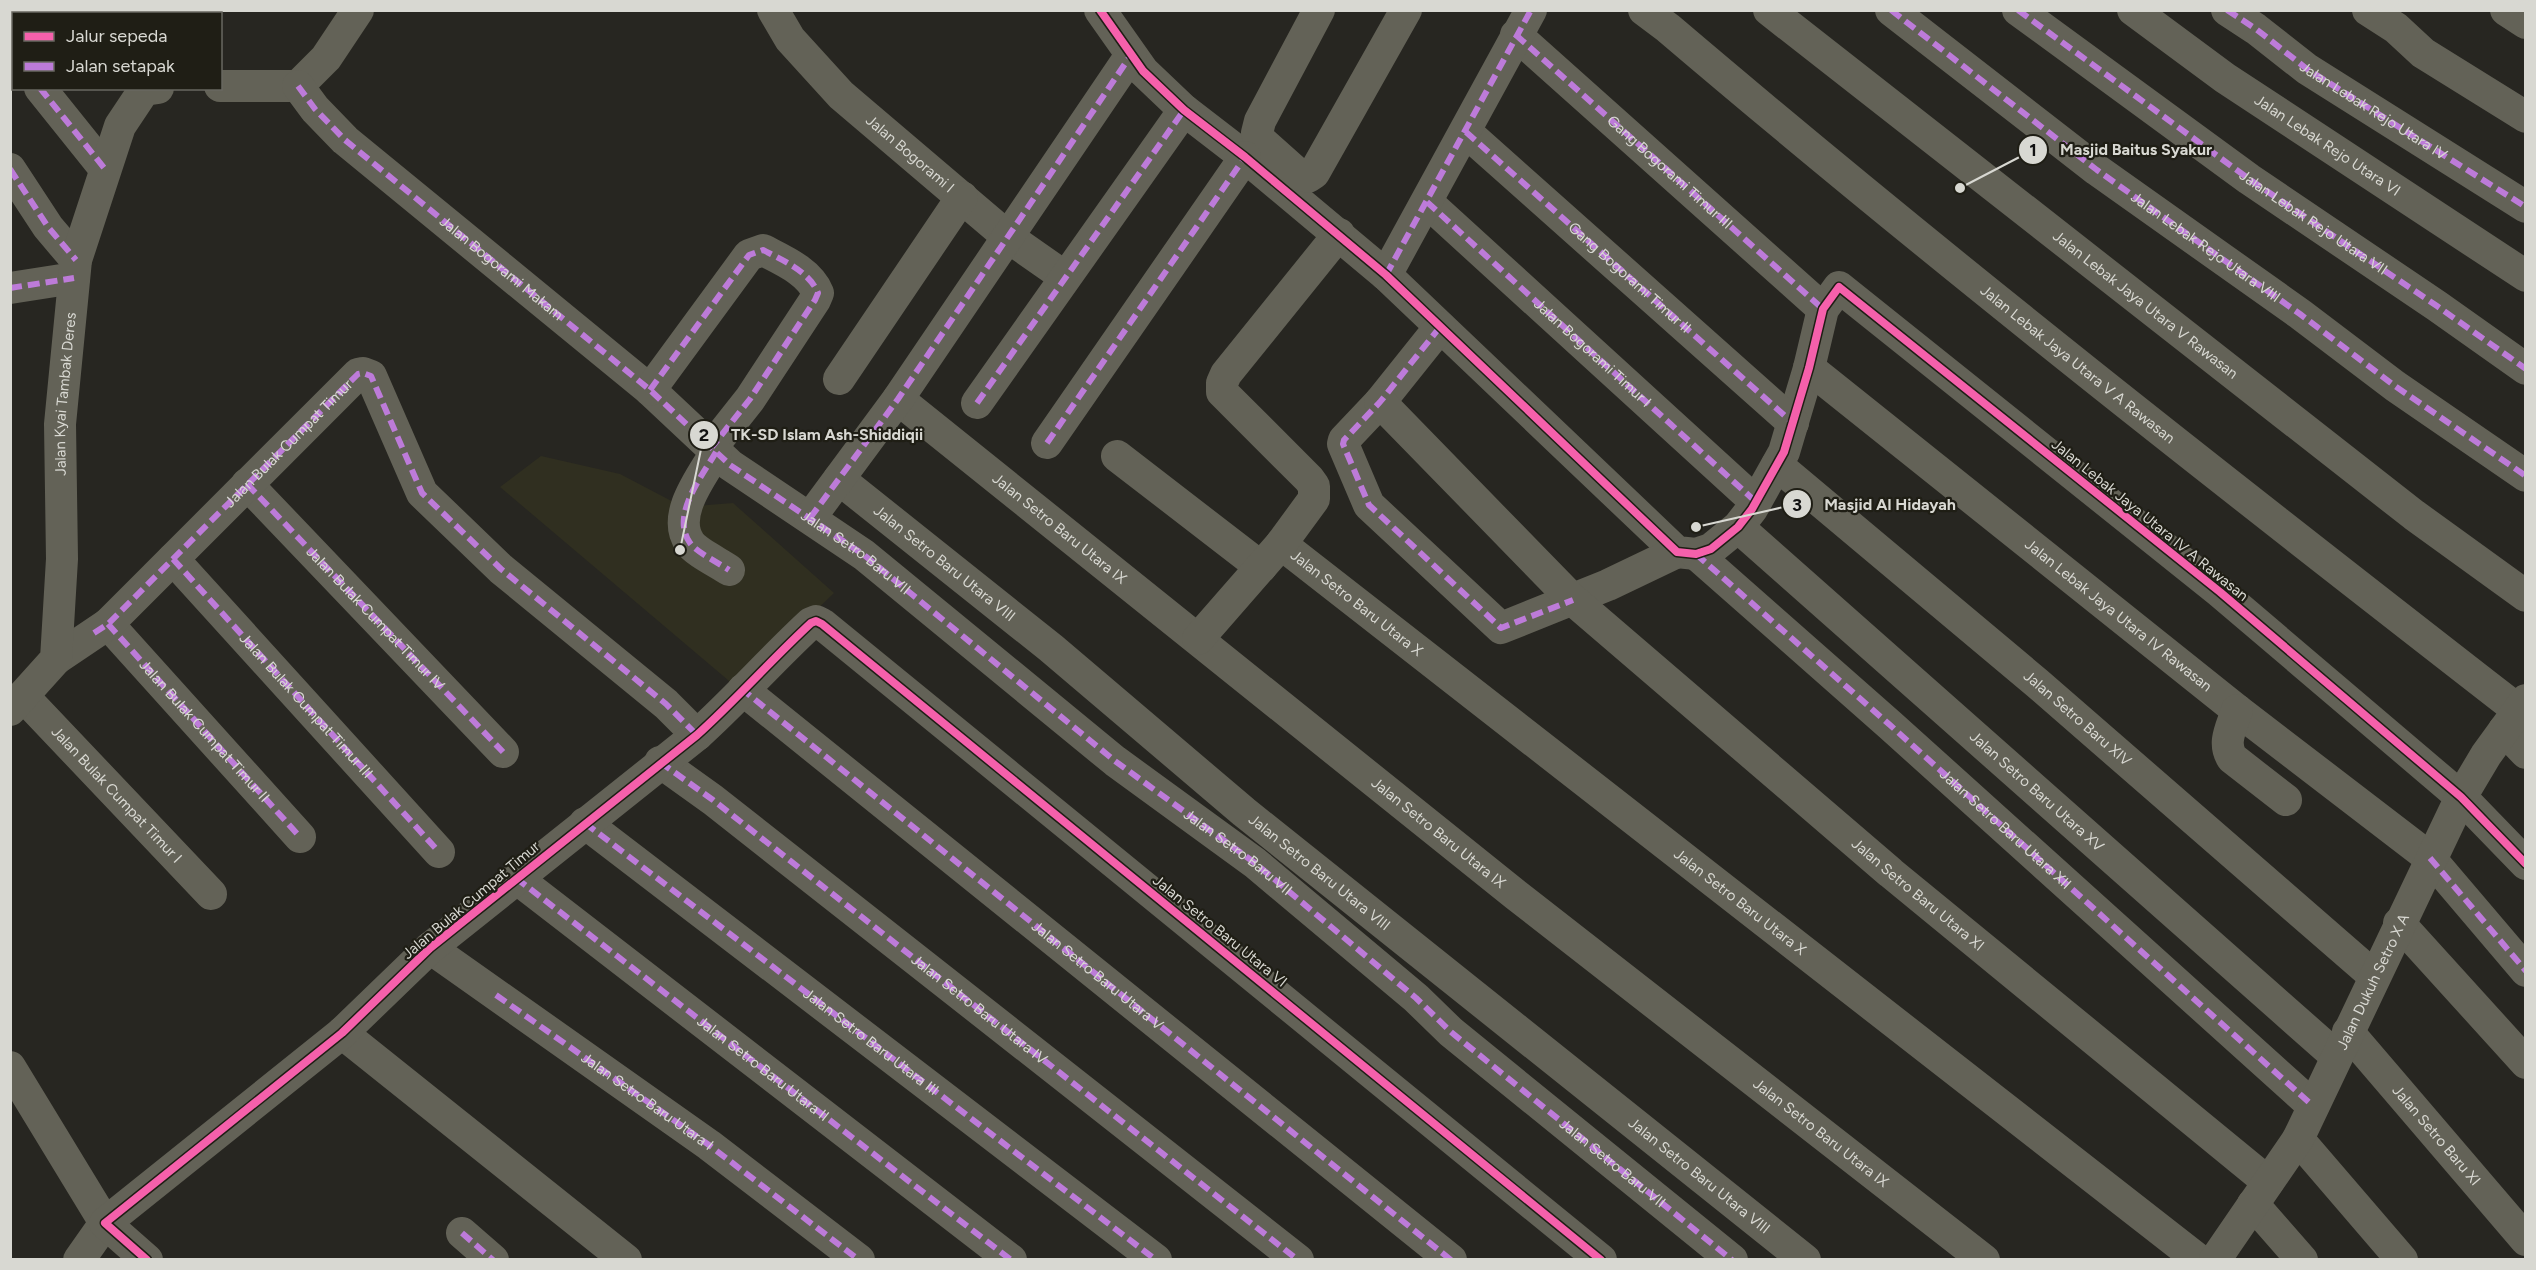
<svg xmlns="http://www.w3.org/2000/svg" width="2536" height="1270" font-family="Figtree,sans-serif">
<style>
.built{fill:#302f20}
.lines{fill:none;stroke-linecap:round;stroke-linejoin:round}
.minor{stroke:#636257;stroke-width:32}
.quiet{stroke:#bd7bd9;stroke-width:6;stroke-dasharray:12 6;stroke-linecap:butt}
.cycleway-casing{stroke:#1f1e15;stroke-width:11}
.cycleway{stroke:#f560ab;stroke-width:8}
.labels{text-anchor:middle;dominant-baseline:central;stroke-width:4.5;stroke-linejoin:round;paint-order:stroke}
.street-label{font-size:15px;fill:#d8d8d2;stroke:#1f1e15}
.leader{fill:none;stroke:#d8d8d2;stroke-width:2}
.callout-dot{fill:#d8d8d2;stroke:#1f1e15;stroke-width:2}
.mark-label{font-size:18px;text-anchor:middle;font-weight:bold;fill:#111}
.callout-label{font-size:16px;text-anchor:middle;font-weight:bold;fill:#d8d8d2;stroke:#1f1e15;stroke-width:4.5;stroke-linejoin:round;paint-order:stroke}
</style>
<rect width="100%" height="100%" fill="#272621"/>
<path class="built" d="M541,456L620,474L683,507L733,503L834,593L739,685L735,686L500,487Z"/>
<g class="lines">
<g class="minor">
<path d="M88,10L90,14"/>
<path id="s1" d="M773,10L790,39L841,95L1008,237L1065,277"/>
<path d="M1100,10L1143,71L1184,110L1245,157L1386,275L1677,552L1696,554L1711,549L1738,527L1752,509L1784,452L1809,368L1823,309L1839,287L2220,592L2461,797L2526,864"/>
<path d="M1319,10L1260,121L1257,133L1261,141L1298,174L1308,177L1314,173L1406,10"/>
<path id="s2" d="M1644,10L1668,28C1944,263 2231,487 2518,710"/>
<path id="s3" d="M1769,10L2414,515L2526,596"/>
<path id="s4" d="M1891,10L2097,170L2300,314L2395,386L2526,476"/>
<path id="s5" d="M2018,10L2249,179L2437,306L2526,369"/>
<path id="s6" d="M2133,10L2225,78L2526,276"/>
<path id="s7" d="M2227,10L2256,29L2307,69L2526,207"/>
<path d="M2368,10L2396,28L2423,53L2526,117"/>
<path d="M2506,10L2526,23"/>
<path id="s8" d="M1516,35L1823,309"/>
<path d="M10,46L14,51"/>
<path d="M220,86H298L326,58L358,10"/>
<path id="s9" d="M298,86L315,109L345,140L650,390L730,465L864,555L1115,761L1255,863L1416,998L1451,1032L1732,1260"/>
<path d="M40,88L105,169"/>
<path d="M1466,132L1793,423"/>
<path d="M10,169L48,227L76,260"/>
<path id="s10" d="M1427,202L1756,502"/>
<path d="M1386,275L1531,10"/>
<path d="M10,288L74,278"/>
<path d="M1440,327L1380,402L1344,440L1343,444L1369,505L1501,628L1608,585L1677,552"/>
<path id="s11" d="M1809,368L2237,710L2430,858L2526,971"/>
<path d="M839,379L962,197"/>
<path d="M650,390L749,255L763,250C782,260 809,271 818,293L815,300L750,399L712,447"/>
<path id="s12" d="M898,399L1516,895L1984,1260"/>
<path id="s13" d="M1380,402L1573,600L1891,873L2268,1182"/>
<path d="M977,403L1184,110"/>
<path d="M1047,443L1245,157"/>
<path d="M716,452C703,475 670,515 690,543C696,552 719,563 729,570"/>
<path d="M1117,456L1261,567"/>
<path id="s14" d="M1777,465L2037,683L2374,976"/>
<path id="s15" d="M839,479L1051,648L1244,812L1805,1260"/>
<path id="s16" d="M247,484L503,752"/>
<path d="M810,518L898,399L1131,55"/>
<path id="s17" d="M1738,527L2336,1056"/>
<path id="s18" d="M1281,544L2199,1260"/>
<path id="s19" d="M1696,554L1890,725L2313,1106"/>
<path d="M173,559L439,852"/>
<path d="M108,624L300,837"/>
<path d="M1198,639L1281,544L1314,499V486L1309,479L1222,392V383L1226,374L1339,234"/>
<path id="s20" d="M56,659L108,624L358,374L363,373L371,376L422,493L501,569L666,704L697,735"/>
<path d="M743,690L1451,1260"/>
<path id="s21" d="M23,696L211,894"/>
<path id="s22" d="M10,710L56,659L62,559L60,424L76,260L120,126L144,90L158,88"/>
<path d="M2237,710C2232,727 2222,742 2232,758L2286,800"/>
<path d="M2504,730L2526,753"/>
<path d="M660,762L713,800L1298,1260"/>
<path d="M585,823L1156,1260"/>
<path d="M516,878L1011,1260"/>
<path d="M2399,923L2526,1063"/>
<path id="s23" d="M430,948L709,1145L859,1260"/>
<path id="s24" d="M2348,1032L2526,1240"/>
<path d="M342,1033L626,1260"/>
<path d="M10,1067L105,1223L79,1260"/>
<path d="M2298,1139L2402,1260"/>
<path d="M2253,1204L2302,1260"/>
<path d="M462,1233L493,1260"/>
<path d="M147,1260L105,1223L342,1033L430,948L697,735C737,699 772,659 811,623L816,621L822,624L1601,1260"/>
<path id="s25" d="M2215,1260L2298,1139L2461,797L2486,755L2526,700"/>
</g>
<g class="quiet">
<path d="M1891,10L2097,170L2300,314L2395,386L2526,476"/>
<path d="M2018,10L2249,179L2437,306L2526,369"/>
<path d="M2227,10L2256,29L2307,69L2526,207"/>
<path d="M1516,35L1823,309L1821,314"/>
<path d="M10,46L14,51"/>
<path d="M298,86L315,109L345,140L650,390L730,465L864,555L1115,761L1255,863L1416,998L1451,1032L1732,1260"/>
<path d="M40,88L105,169"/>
<path id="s26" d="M1466,132L1793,423"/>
<path d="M10,169L48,227L76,260"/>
<path d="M1427,202L1756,502"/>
<path d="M1386,275L1531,10"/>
<path d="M10,288L74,278"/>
<path d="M1440,327L1380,402L1344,440L1343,444L1369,505L1501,628L1573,600"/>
<path d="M650,390L749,255L763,250C782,260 809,271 818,293L815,300L750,399L712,447"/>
<path d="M977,403L1184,110"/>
<path d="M1047,443L1245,157"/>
<path d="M716,452C703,475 670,515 690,543C696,552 719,563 729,570"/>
<path d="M247,484L503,752"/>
<path d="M810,518L898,399L1131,55"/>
<path d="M1696,554L1890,725L2313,1106"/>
<path id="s27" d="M173,559L439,852"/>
<path id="s28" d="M108,624L300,837"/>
<path d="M94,633L108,624L358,374L363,373L371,376L422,493L501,569L666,704L697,735"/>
<path id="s29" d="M745,688L743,690L1451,1260"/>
<path id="s30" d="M660,762L713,800L1298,1260"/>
<path id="s31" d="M585,823L1156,1260"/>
<path d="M2430,858L2526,971"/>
<path id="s32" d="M516,878L1011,1260"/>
<path d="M496,995L709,1145L859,1260"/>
<path d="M462,1233L493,1260"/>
</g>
<defs>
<path id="cycleway" d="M1100,10L1143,71L1184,110L1245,157L1386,275L1677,552L1696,554L1711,549L1738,527L1752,509L1784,452L1809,368L1823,309L1839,287L2220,592L2461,797L2526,864
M147,1260L105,1223L342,1033L430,948L697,735C737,699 772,659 811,623L816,621L822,624L1601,1260"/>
</defs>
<use href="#cycleway" class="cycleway-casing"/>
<use href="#cycleway" class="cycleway"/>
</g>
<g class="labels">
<g class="street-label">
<text stroke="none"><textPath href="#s7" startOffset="178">Jalan Lebak Rejo Utara IV</textPath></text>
<text stroke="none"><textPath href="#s6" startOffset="237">Jalan Lebak Rejo Utara VI</textPath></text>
<text stroke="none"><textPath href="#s1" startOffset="200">Jalan Bogorami I</textPath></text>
<text stroke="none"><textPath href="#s8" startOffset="206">Gang Bogorami Timur III</textPath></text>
<text stroke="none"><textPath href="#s5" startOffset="364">Jalan Lebak Rejo Utara VII</textPath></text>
<text stroke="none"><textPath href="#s4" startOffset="394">Jalan Lebak Rejo Utara VIII</textPath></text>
<text stroke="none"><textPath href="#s9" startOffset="274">Jalan Bogorami Makam</textPath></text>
<text stroke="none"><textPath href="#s26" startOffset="219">Gang Bogorami Timur II</textPath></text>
<text stroke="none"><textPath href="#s3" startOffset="478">Jalan Lebak Jaya Utara V Rawasan</textPath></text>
<text stroke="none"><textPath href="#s10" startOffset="224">Jalan Bogorami Timur I</textPath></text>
<text stroke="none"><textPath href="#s2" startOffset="560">Jalan Lebak Jaya Utara V A Rawasan</textPath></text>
<text stroke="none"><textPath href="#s22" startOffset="334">Jalan Kyai Tambak Deres</textPath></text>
<text stroke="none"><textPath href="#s20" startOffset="318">Jalan Bulak Cumpat Timur</textPath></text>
<text transform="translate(2150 520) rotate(39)">Jalan Lebak Jaya Utara IV A Rawasan</text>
<text stroke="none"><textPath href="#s12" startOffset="207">Jalan Setro Baru Utara IX</textPath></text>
<text stroke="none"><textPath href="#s9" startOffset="729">Jalan Setro Baru VII</textPath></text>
<text stroke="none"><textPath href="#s15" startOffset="135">Jalan Setro Baru Utara VIII</textPath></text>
<text stroke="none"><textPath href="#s18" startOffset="96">Jalan Setro Baru Utara X</textPath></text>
<text stroke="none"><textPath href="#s11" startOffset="396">Jalan Lebak Jaya Utara IV Rawasan</textPath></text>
<text stroke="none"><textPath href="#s16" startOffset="186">Jalan Bulak Cumpat Timur IV</textPath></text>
<text stroke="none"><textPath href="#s27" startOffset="198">Jalan Bulak Cumpat Timur III</textPath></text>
<text stroke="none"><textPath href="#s14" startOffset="393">Jalan Setro Baru XIV</textPath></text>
<text stroke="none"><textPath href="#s28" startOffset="144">Jalan Bulak Cumpat Timur II</textPath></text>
<text stroke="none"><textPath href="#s17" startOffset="399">Jalan Setro Baru Utara XV</textPath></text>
<text stroke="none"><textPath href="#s21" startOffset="136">Jalan Bulak Cumpat Timur I</textPath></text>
<text stroke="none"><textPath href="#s19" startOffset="414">Jalan Setro Baru Utara XII</textPath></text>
<text stroke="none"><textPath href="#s12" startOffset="693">Jalan Setro Baru Utara IX</textPath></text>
<text stroke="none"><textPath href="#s9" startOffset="1215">Jalan Setro Baru VII</textPath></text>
<text stroke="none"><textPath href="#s15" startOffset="621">Jalan Setro Baru Utara VIII</textPath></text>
<text stroke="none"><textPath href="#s13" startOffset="730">Jalan Setro Baru Utara XI</textPath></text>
<text transform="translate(471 900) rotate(-40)">Jalan Bulak Cumpat Timur</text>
<text stroke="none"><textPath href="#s18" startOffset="582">Jalan Setro Baru Utara X</textPath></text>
<text transform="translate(1220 931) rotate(39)">Jalan Setro Baru Utara VI</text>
<text stroke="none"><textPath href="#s29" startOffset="458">Jalan Setro Baru Utara V</textPath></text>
<text stroke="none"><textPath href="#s25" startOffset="321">Jalan Dukuh Setro X A</textPath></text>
<text stroke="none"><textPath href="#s30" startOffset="404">Jalan Setro Baru Utara IV</textPath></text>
<text stroke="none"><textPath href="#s31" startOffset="360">Jalan Setro Baru Utara III</textPath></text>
<text stroke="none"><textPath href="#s32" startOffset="312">Jalan Setro Baru Utara II</textPath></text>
<text stroke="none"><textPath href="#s23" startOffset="266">Jalan Setro Baru Utara I</textPath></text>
<text stroke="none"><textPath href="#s12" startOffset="1179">Jalan Setro Baru Utara IX</textPath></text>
<text stroke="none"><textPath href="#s24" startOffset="136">Jalan Setro Baru XI</textPath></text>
<text stroke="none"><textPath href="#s9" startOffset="1702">Jalan Setro Baru VII</textPath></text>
<text stroke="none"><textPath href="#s15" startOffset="1107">Jalan Setro Baru Utara VIII</textPath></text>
</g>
</g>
<path class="leader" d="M1960 188L2033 150M680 550L704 435M1696 527L1797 504"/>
<g class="callout-dot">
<circle cx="1960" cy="188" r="6"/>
<circle cx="680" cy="550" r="6"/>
<circle cx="1696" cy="527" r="6"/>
<circle cx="2033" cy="150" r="15"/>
<circle cx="704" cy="435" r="15"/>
<circle cx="1797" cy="504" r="15"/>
</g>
<g class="mark-label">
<text x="2033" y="156">1</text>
<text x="704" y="441">2</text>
<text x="1797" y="511">3</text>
</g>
<g class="callout-label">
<text x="2136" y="155">Masjid Baitus Syakur</text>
<text x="827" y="440">TK-SD Islam Ash-Shiddiqii</text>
<text x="1890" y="510">Masjid Al Hidayah</text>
</g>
<rect width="2536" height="1270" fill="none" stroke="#d8d8d2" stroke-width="24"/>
<rect x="12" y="12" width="210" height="78" fill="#1f1e15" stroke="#696861" stroke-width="1.5"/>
<rect x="24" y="32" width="30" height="9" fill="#f560ab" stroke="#696861" stroke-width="1.5"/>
<text x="66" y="42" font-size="18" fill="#d8d8d2">Jalur sepeda</text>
<rect x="24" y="62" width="30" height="9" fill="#bd7bd9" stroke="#696861" stroke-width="1.5"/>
<text x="66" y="72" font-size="18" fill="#d8d8d2">Jalan setapak</text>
</svg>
